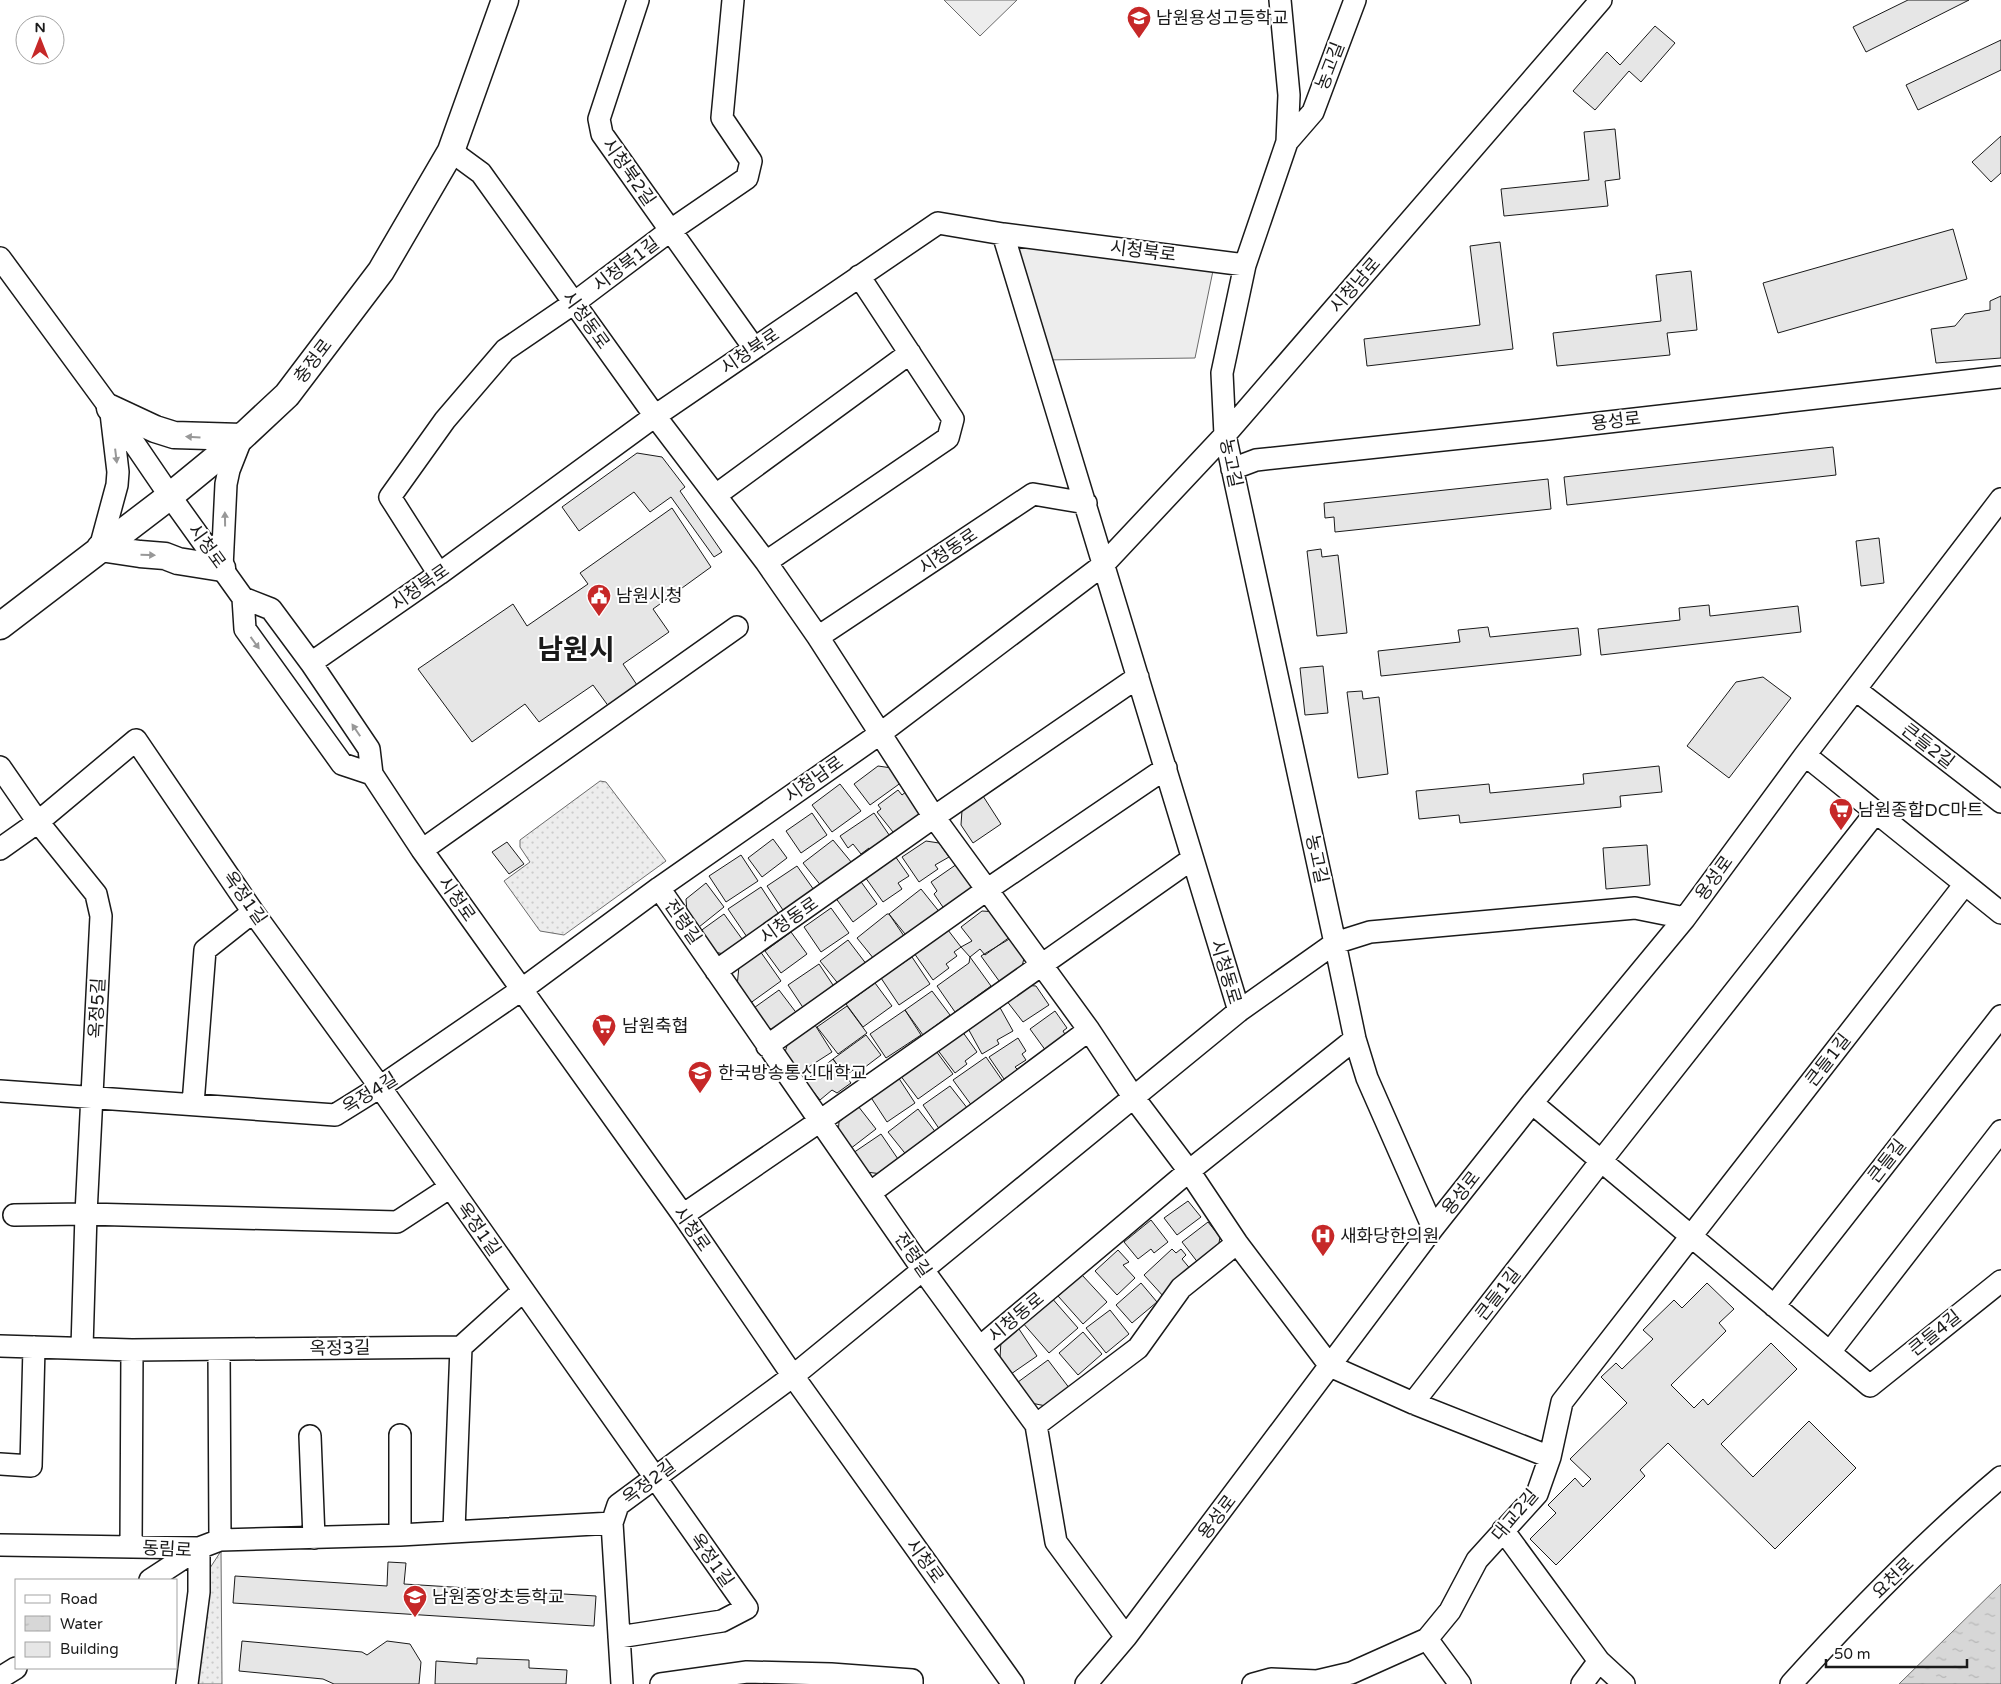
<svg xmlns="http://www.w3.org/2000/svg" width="2001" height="1684" font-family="'Varela Round','Noto Sans KR',sans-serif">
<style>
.grass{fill:url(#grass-dots);stroke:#6a6a6a}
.built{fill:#ededed;stroke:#6a6a6a}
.water{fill:url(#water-ripples);stroke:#6a6a6a}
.building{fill:#e6e6e6;stroke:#1a1a1a}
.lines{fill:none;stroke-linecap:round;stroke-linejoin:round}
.minor-casing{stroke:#1a1a1a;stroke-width:24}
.major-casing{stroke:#1a1a1a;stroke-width:29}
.minor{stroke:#fff;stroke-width:21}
.major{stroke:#fff;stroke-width:26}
.oneway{fill:#989898}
.labels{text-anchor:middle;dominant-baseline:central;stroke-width:4;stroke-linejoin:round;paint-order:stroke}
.poi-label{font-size:18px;fill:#1a1a1a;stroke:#fff;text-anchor:start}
.street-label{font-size:18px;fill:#1a1a1a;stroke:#fff}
.town-label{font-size:28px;font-weight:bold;fill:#1a1a1a;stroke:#fff}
</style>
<defs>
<pattern id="grass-dots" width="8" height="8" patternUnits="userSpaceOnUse" patternTransform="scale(1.25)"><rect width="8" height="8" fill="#ededed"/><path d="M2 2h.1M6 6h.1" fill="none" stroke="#cbcbcb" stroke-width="1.8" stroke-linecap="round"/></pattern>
<pattern id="water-ripples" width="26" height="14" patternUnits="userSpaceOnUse" patternTransform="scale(1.25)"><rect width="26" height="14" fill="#d7d7d7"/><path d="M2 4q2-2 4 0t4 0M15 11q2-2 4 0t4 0" fill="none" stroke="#b8b8b8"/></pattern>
</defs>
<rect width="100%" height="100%" fill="#fff"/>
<path class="grass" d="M600,781L606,782L666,861L564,935L540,931L504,881L530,862L520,847V840Z
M221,1551L222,1684H195L210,1568Z"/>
<path class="built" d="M944,0H1017L980,36Z
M1003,234L1215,261L1195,358L1042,360Z"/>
<path class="water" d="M2001,1584V1684H1899L1900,1683Z"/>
<path class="building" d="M1908,0H1969L1866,52L1853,27Z
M1655,26L1675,43L1641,82L1629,71L1595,110L1573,91L1607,52L1620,65Z
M2001,40V70L1918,110L1906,85Z
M1615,129L1620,179L1605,181L1608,206L1504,216L1501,189L1589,180L1584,132Z
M2001,136V173L1991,182L1972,162Z
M1953,229L1967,279L1778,333L1763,283Z
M1500,242L1513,349L1367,366L1364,339L1480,325L1470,246Z
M1691,271L1697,330L1667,333L1670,355L1557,366L1553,333L1661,321L1656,275Z
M2001,296V358L1936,363L1931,329L1955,326L1965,314L1990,310V301Z
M1833,447L1836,475L1567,505L1564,477Z
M637,453L662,457L685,487L680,491L722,552L714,557L671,497L650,512L634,492L579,531L562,507Z
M1548,479L1551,509L1335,532L1334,517L1325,518L1324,503Z
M672,508L711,567L653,609L669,632L623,664L641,691L612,711L593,685L539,722L525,704L472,742L418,669L513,604L527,626L588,584L580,573Z
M1879,538L1884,583L1861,586L1856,541Z
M1321,549L1322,557L1338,555L1347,633L1317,636L1307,551Z
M1709,605L1710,616L1798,606L1801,632L1601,655L1598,629L1680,620L1679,608Z
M1488,627L1490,637L1578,628L1581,655L1381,676L1378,651L1460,642L1458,630Z
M1323,666L1328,713L1305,715L1300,668Z
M1763,677L1791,698L1729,778L1687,746L1736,682Z
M1362,691L1363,699L1379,697L1388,774L1358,778L1347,692Z
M878,766L892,768L902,782L870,805L854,784Z
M1659,766L1662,792L1620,796L1621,807L1460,823L1459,815L1419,819L1416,791L1489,784L1490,793L1584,784L1583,774Z
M840,784L861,811L832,832L812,805Z
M898,790L902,795L907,791L920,808L918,820L897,837L877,812L881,809L878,805Z
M983,796L1001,824L973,843L961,825L962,810Z
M812,813L827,835L801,853L786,831Z
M874,813L894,842L874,856L869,848L861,854L853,844L848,848L840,836Z
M773,839L787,858L762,877L748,858Z
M833,840L852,863L822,887L803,863Z
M926,841L939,843L949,857L935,865L938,869L919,882L902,857Z
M507,842L524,864L509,874L492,852Z
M1647,845L1650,885L1606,889L1603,848Z
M741,855L758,881L726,902L709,876Z
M895,856L909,876L898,883L902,889L883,902L865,877Z
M957,864L977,893L947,913L934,894L937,891L931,882Z
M797,866L814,890L783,910L767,886Z
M859,879L877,904L853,922L835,897Z
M706,883L724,907L699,927L687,912L686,899Z
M761,887L780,916L747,937L728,909Z
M921,889L941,914L909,939L889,914Z
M831,908L849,933L821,952L804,927Z
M982,911L998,912L1014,934L985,955L980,949L970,957L961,947L972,941L961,927Z
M724,914L745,943L729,955L714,952L699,932Z
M887,914H889L904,936L874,959L857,938Z
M948,930L961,947L954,952L957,956L946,964L949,968L933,980L914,953Z
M791,932L807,954L781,973L765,951Z
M1011,938L1024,958L1021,971L1002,985L981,956Z
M848,940L867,965L840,986L820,961Z
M760,951L781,981L749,1004L737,987L739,966Z
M912,957L930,984L899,1005L881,978Z
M970,957L991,986L955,1012L937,986L969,963Z
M819,964L835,988L804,1009L788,985Z
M875,983L892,1006L863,1027L846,1004Z
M1024,985L1036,986L1049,1005L1023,1022L1006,1000Z
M779,990L798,1015L770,1036L751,1010Z
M932,991L950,1015L923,1035L905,1010Z
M998,1004L1013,1031L997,1040L999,1044L982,1054L965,1023Z
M847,1006L867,1033L838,1054L817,1027Z
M905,1010L921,1035L886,1058L870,1034Z
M1055,1011L1067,1028L1063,1031L1066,1036L1046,1051L1030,1029Z
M815,1025L832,1052L796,1075L784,1056L788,1042Z
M962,1031L977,1052L965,1061L967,1064L955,1073L937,1049Z
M866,1035L881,1055L856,1074L853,1070L845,1076L833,1059Z
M1018,1038L1026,1051L1022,1054L1026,1060L1015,1067L1018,1070L1004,1079L989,1057Z
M936,1051L953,1074L918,1099L900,1075Z
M986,1057L1004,1083L972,1106L953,1080Z
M833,1059L851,1083L837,1093L832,1090L820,1100L805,1081Z
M898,1077L915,1103L887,1122L870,1096Z
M950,1086L968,1109L940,1130L923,1105Z
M858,1106L876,1129L850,1149L838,1134L839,1122Z
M918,1109L937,1134L908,1157L888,1132Z
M881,1134L900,1162L882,1174L866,1172L853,1153Z
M1188,1201L1201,1217L1177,1235L1164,1218Z
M1151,1220L1168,1242L1154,1253L1151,1249L1138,1259L1124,1242Z
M1208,1222L1220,1237L1218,1249L1199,1264L1182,1242Z
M1172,1249L1176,1253L1181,1249L1186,1255L1182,1259L1192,1271L1164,1297L1144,1275Z
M1118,1250L1129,1262L1123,1265L1135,1278L1117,1295L1095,1271Z
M1082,1275L1107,1302L1083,1324L1058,1296Z
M1141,1283L1157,1302L1132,1323L1116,1305Z
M1707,1283L1734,1309L1719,1323L1726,1331L1671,1385L1694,1408L1703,1399L1708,1405L1771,1343L1797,1369L1721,1444L1753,1477L1809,1421L1856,1468L1775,1549L1668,1443L1640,1470L1645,1476L1556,1565L1530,1539L1556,1513L1548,1505L1575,1478L1583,1487L1591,1479L1570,1459L1627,1403L1601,1377L1616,1363L1622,1369L1653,1339L1643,1330L1674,1300L1682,1308Z
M1050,1296L1078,1328L1049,1353L1022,1322Z
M1110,1310L1129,1334L1106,1353L1086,1328Z
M1019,1329L1037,1356L1011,1374L1000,1358L1001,1341Z
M1083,1332L1102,1354L1078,1375L1059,1353Z
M1048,1360L1070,1389L1046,1406L1026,1402L1014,1385Z
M388,1562L406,1563L404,1584L596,1596L594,1626L233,1603L235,1576L387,1586Z
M242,1641L362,1652L367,1655L387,1641L410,1644L421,1662L419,1684H334L323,1679L239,1671Z
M477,1658L529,1660V1668L567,1670L566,1684H435L436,1661L477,1664Z"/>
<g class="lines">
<defs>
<path id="minor" d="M638,0L599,119L602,134L754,348
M1280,0L1289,95L1287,142
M1355,0L1313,112L1287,142L1245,265L1222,373L1225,435L1335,943L1370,932L1635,908L1685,918
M451,151L481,173L655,416L766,562L818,637L934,817L1089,1030L1134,1098L1189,1171L1237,1243L1330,1366L1413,1403L1550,1457
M1003,234L1239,1011
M0,258L110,408L170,496L243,598L245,629L342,764L372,774
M1232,469L1256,460L1547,429L2001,377
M716,495L910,353
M100,548L117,485L118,472L111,413
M766,562L948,438L953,419L859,276
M222,568L226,484L229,470L242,437
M439,574L390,497L445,420L505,350L574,303L671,230L747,178L751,161L722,118L733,0
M243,598L271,609L311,663L369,749L372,774L422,850L683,1215L793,1376L1013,1684
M818,637L1033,494L1086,503
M311,663L439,574L655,416L938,223L1003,234L1245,265
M1856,690L2001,802
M1805,755L2001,913
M0,767L38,822L96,894L101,916L86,1214L82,1348
M0,849L38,822L136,740L253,912L380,1087L747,1608L722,1621L619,1637
M422,850L737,627
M659,888L923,1270L1036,1425L1056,1542L1126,1637
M716,971L934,817L1138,677
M767,1046L988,889L1166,768
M0,1091L335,1115L380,1087L521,990L659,888L881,733L1103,565L1225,435L1601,0
M1532,1103L1870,1386L2001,1281
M193,1104L205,950L253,912
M870,1193L1089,1030
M14,1215L86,1214L397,1222L449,1188
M683,1215L820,1121L1192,859
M1774,1306L2001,1016
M0,1346L132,1350L461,1347
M980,1347L1189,1171L1355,1039
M219,1350L220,1540
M1830,1352L2001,1131
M1413,1403L1601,1161L1876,812
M1036,1425L1138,1348L1181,1288L1237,1243
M400,1435V1535
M310,1436L314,1538
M0,1464L31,1466L34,1347
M612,1523L622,1684
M454,1530L461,1347L523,1291
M1503,1530L1599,1661L1624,1684
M0,1545L199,1548V1592L187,1684
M131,1547L132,1350
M150,1580L199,1548L220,1540L400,1535L612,1523L618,1505L793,1376L1239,1011L1335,943L1355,1039L1367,1078L1433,1228
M1427,1639L1460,1684
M0,1678L16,1668
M661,1684L747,1672L831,1674L912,1680V1684
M1086,1684L1126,1637L1433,1228L1532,1103L1685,918L1805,755L2001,499
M1253,1684L1271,1679L1317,1681L1351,1673L1427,1639L1450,1611L1477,1560L1537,1494L1550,1457L1562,1402L1965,884
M1582,1684L1599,1661
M1791,1684C1857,1611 1926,1540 2001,1477"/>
<path id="major" d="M110,408L155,429L174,435L242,437
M100,548L140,554L165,556L178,561L222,568
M0,626L170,496L242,437L287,395L381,271L451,151L505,0"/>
</defs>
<use href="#minor" class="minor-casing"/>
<use href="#major" class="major-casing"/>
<use href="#minor" class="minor"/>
<use href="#major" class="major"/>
</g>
<defs><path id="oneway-solid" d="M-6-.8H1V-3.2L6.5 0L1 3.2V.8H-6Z" transform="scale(1.25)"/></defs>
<g class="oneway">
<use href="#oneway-solid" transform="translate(193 437) rotate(-176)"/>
<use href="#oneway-solid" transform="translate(116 456) rotate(83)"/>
<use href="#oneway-solid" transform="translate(225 519) rotate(-91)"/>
<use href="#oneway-solid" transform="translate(148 555) rotate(2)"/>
<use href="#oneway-solid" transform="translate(255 643) rotate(54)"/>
<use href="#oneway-solid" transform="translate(356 730) rotate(-124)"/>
</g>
<defs>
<symbol id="school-pin" viewBox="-11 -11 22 30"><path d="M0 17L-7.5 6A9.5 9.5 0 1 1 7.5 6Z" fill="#c62828" stroke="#fff"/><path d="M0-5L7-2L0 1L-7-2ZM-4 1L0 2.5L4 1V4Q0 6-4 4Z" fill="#fff"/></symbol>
<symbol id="civic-pin" viewBox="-11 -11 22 30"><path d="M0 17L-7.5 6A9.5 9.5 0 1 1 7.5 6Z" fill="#c62828" stroke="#fff"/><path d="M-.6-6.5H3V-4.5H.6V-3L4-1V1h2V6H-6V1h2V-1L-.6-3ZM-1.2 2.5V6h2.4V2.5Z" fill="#fff"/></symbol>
<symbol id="supermarket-pin" viewBox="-11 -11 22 30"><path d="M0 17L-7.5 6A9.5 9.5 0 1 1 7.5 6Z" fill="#c62828" stroke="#fff"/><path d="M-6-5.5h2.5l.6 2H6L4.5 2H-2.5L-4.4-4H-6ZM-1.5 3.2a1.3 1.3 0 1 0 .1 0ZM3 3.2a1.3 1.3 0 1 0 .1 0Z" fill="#fff"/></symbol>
<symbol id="university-pin" viewBox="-11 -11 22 30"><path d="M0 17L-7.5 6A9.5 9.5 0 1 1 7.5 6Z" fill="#c62828" stroke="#fff"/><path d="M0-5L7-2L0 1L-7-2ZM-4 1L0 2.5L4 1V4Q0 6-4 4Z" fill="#fff"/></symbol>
<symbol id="hospital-pin" viewBox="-11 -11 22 30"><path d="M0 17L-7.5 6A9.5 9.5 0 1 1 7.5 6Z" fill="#c62828" stroke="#fff"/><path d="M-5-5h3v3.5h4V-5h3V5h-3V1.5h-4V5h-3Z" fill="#fff"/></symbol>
</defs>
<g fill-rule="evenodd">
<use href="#school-pin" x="1125" y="4" width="28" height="38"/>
<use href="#civic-pin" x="585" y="582" width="28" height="38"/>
<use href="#supermarket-pin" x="1827" y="796" width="28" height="38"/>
<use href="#supermarket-pin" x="590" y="1012" width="28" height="38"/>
<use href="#university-pin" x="686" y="1059" width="28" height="38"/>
<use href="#hospital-pin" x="1309" y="1222" width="28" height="38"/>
<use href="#school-pin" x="401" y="1583" width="28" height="38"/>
</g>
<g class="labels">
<g class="poi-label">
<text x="1156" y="18">남원용성고등학교</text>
<text x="616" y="596">남원시청</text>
<text x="1858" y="810">남원종합DC마트</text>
<text x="622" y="1026">남원축협</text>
<text x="718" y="1073">한국방송통신대학교</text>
<text x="1340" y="1236">새화당한의원</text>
<text x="432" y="1597">남원중앙초등학교</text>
</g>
<g class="street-label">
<text transform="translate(1330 66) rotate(-69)">농고길</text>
<text transform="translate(629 172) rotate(55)">시청북2길</text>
<text transform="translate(1143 251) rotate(7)">시청북로</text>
<text transform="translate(626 264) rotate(-37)">시청북1길</text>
<text transform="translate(1355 285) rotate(-49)">시청남로</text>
<text transform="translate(586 320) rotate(54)">시청동로</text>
<text transform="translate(750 351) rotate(-34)">시청북로</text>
<text transform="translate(313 361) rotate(-53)">충정로</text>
<text transform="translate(1616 421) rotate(-7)">용성로</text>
<text transform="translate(1231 463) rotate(78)">농고길</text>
<text transform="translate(207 546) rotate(54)">시청로</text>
<text transform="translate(948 551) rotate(-34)">시청동로</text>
<text transform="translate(420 587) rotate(-35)">시청북로</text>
<text transform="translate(1928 746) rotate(38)">큰들2길</text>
<text transform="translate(814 779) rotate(-35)">시청남로</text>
<text transform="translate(1317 859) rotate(78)">농고길</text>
<text transform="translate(1714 878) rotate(-54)">용성로</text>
<text transform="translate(245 898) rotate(55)">옥정1길</text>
<text transform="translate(457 899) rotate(55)">시청로</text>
<text transform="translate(789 920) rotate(-35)">시청동로</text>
<text transform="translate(683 922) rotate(55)">전령길</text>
<text transform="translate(1226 972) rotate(73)">시청동로</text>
<text transform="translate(97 1008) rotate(-87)">옥정5길</text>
<text transform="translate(1828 1060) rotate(-52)">큰들1길</text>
<text transform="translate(370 1093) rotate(-32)">옥정4길</text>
<text transform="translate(1887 1161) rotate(-52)">큰들길</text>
<text transform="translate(1461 1193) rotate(-52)">용성로</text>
<text transform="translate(479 1229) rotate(55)">옥정1길</text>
<text transform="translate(692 1229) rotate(55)">시청로</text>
<text transform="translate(913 1255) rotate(55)">전령길</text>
<text transform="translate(1498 1294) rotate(-52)">큰들1길</text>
<text transform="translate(1016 1317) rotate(-40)">시청동로</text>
<text transform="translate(1935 1333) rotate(-39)">큰들4길</text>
<text transform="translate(340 1348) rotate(-1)">옥정3길</text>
<text transform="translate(649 1482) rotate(-37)">옥정2길</text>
<text transform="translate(1515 1515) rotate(-50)">대교2길</text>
<text transform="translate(1217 1517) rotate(-53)">용성로</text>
<text transform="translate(167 1549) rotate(3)">동림로</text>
<text transform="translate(712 1560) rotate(55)">옥정1길</text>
<text transform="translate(925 1561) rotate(54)">시청로</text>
<text transform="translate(1893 1578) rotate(-44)">요천로</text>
</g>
<g class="town-label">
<text x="576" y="650">남원시</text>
</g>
</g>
<rect x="15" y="1579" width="162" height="90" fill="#ffffff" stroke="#a3a3a3"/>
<rect x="25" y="1595" width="25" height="8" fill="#ffffff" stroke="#a3a3a3"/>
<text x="60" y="1604" font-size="15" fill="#1a1a1a">Road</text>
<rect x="25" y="1616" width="25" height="15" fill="url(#water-ripples)" stroke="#a3a3a3"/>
<text x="60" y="1629" font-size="15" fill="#1a1a1a">Water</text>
<rect x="25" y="1642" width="25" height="15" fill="#e6e6e6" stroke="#a3a3a3"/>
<text x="60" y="1654" font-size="15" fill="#1a1a1a">Building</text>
<g transform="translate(40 40)"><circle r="24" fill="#ffffff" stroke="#a3a3a3"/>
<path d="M0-4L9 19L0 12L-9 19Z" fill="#c62828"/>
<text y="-8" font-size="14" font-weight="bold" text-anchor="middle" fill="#1a1a1a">N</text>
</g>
<path d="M1826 1659v8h141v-8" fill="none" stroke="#1a1a1a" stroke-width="2.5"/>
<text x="1834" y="1659" font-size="15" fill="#1a1a1a" stroke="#ffffff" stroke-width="4" paint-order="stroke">50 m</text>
</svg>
